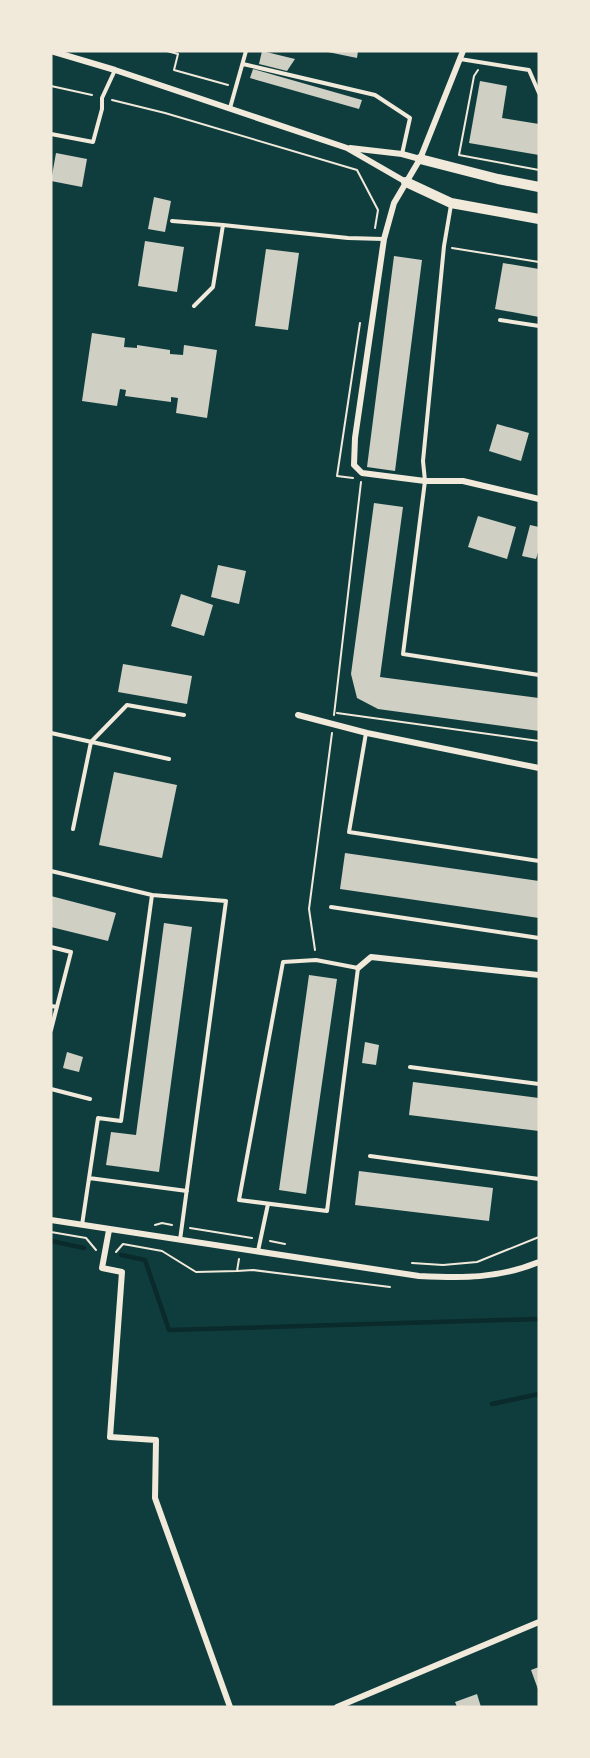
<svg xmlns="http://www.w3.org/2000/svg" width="590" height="1758" font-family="Manrope,sans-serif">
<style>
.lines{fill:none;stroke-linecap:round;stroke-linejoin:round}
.stream{stroke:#0a2a2b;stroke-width:4.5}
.building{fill:#cfcfc3}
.path{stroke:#f1e9da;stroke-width:2}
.service{stroke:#f1e9da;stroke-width:4}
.minor{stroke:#f1e9da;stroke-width:6}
.tertiary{stroke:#f1e9da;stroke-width:10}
</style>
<rect width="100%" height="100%" fill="#0f3d3e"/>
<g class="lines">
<path class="stream" d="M51,1241L84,1248
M121,1255L145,1260L169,1330L539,1319
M492,1404L539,1394"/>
</g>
<path class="building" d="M262,51L295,59L287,71L259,64Z
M323,51H358L357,58Z
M253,69L362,100L359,109L250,78Z
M480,81L507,86L502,118L539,124V155L469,143Z
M56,153L87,159L82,187L51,181Z
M154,197L171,201L165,232L148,229Z
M145,241L184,247L177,292L138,286Z
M266,249L299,253L288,330L255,326Z
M394,256L422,260L395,471L367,467Z
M503,263L539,269V317L495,309Z
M92,333L125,338L124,347L137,348V345L170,350V354L183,355L184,345L217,350L207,418L176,413L178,398L171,397V402L125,396L126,390L120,389L117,406L82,401Z
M497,424L529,433L521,461L489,451Z
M374,503L403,507L380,677L539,698V731L378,709L357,698L351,674Z
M478,516L516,527L507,559L468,547Z
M530,525L539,527V549L536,559L522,556Z
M218,565L246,571L239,604L211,597Z
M181,594L213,605L204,636L171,626Z
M123,664L192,676L187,704L118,692Z
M114,772L177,785L162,858L99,845Z
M345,853L539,881V918L340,889Z
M51,896L116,913L108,941L51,927Z
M164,923L192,927L159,1172L106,1165L111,1132L136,1135Z
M309,975L337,979L306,1194L279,1190Z
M365,1042L379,1045L376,1065L362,1063Z
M67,1052L83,1057L79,1072L63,1068Z
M413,1082L539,1098V1131L409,1115Z
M359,1171L493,1188L489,1221L355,1205Z
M539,1667V1692L531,1670Z
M477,1694L481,1707H457L455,1702Z"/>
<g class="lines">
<path class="path" d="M167,51L178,54L174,70L228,85
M478,70L474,76L459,155L539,170
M51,86L92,95
M112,100L165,113L357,170L378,210L375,228
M452,248L539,262
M353,478L337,476L360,323
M337,713L539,741
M334,715L361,482
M315,950L309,909L332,733
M155,1225L162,1223L172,1225
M190,1228L252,1238
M51,1232L86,1238L96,1250
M270,1241L285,1244
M116,1252L123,1244L162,1251L196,1272L237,1271L239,1259
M412,1263L443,1265L477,1262L539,1237
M237,1271L253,1270L390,1287"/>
<path class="service" d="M460,59L529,70L539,93
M243,64L375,95L410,118L402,154
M230,108L246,51
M51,134L93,142L102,109V98L115,70
M451,205L444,246L423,461L425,481L403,654L539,675
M172,221L223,225
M194,306L213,287L223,225L348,238L383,239
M500,320L539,326
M51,733L169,759
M366,733L349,832L539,861
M73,829L91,742L127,705L184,715
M51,871L152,895
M331,907L539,938
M51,947L71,952L51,1030
M316,960L358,968L327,1211L239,1200L283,962Z
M51,1006L57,1007
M410,1067L539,1084
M51,1089L90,1099
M370,1156L539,1179
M89,1178L187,1191
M82,1225L98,1118L121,1121L152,895L226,901L180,1240
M258,1251L268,1204"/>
<path class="minor" d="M51,51L115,70L347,148L406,182
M463,51L420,159L394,203L384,239L355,438L354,465L362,473L425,481H463L539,499
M350,148L402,154L420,159
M298,715L367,733L539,768
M358,968L371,957L539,975
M51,1220L419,1276C463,1278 497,1279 539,1262
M109,1230L102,1268L122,1272L110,1437L156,1440L155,1498L230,1707
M337,1707L539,1622"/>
<path class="tertiary" d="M420,159L498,179L539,187
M406,182L451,203L539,219"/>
</g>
<rect width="590" height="1758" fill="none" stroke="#f1e9da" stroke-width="105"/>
</svg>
